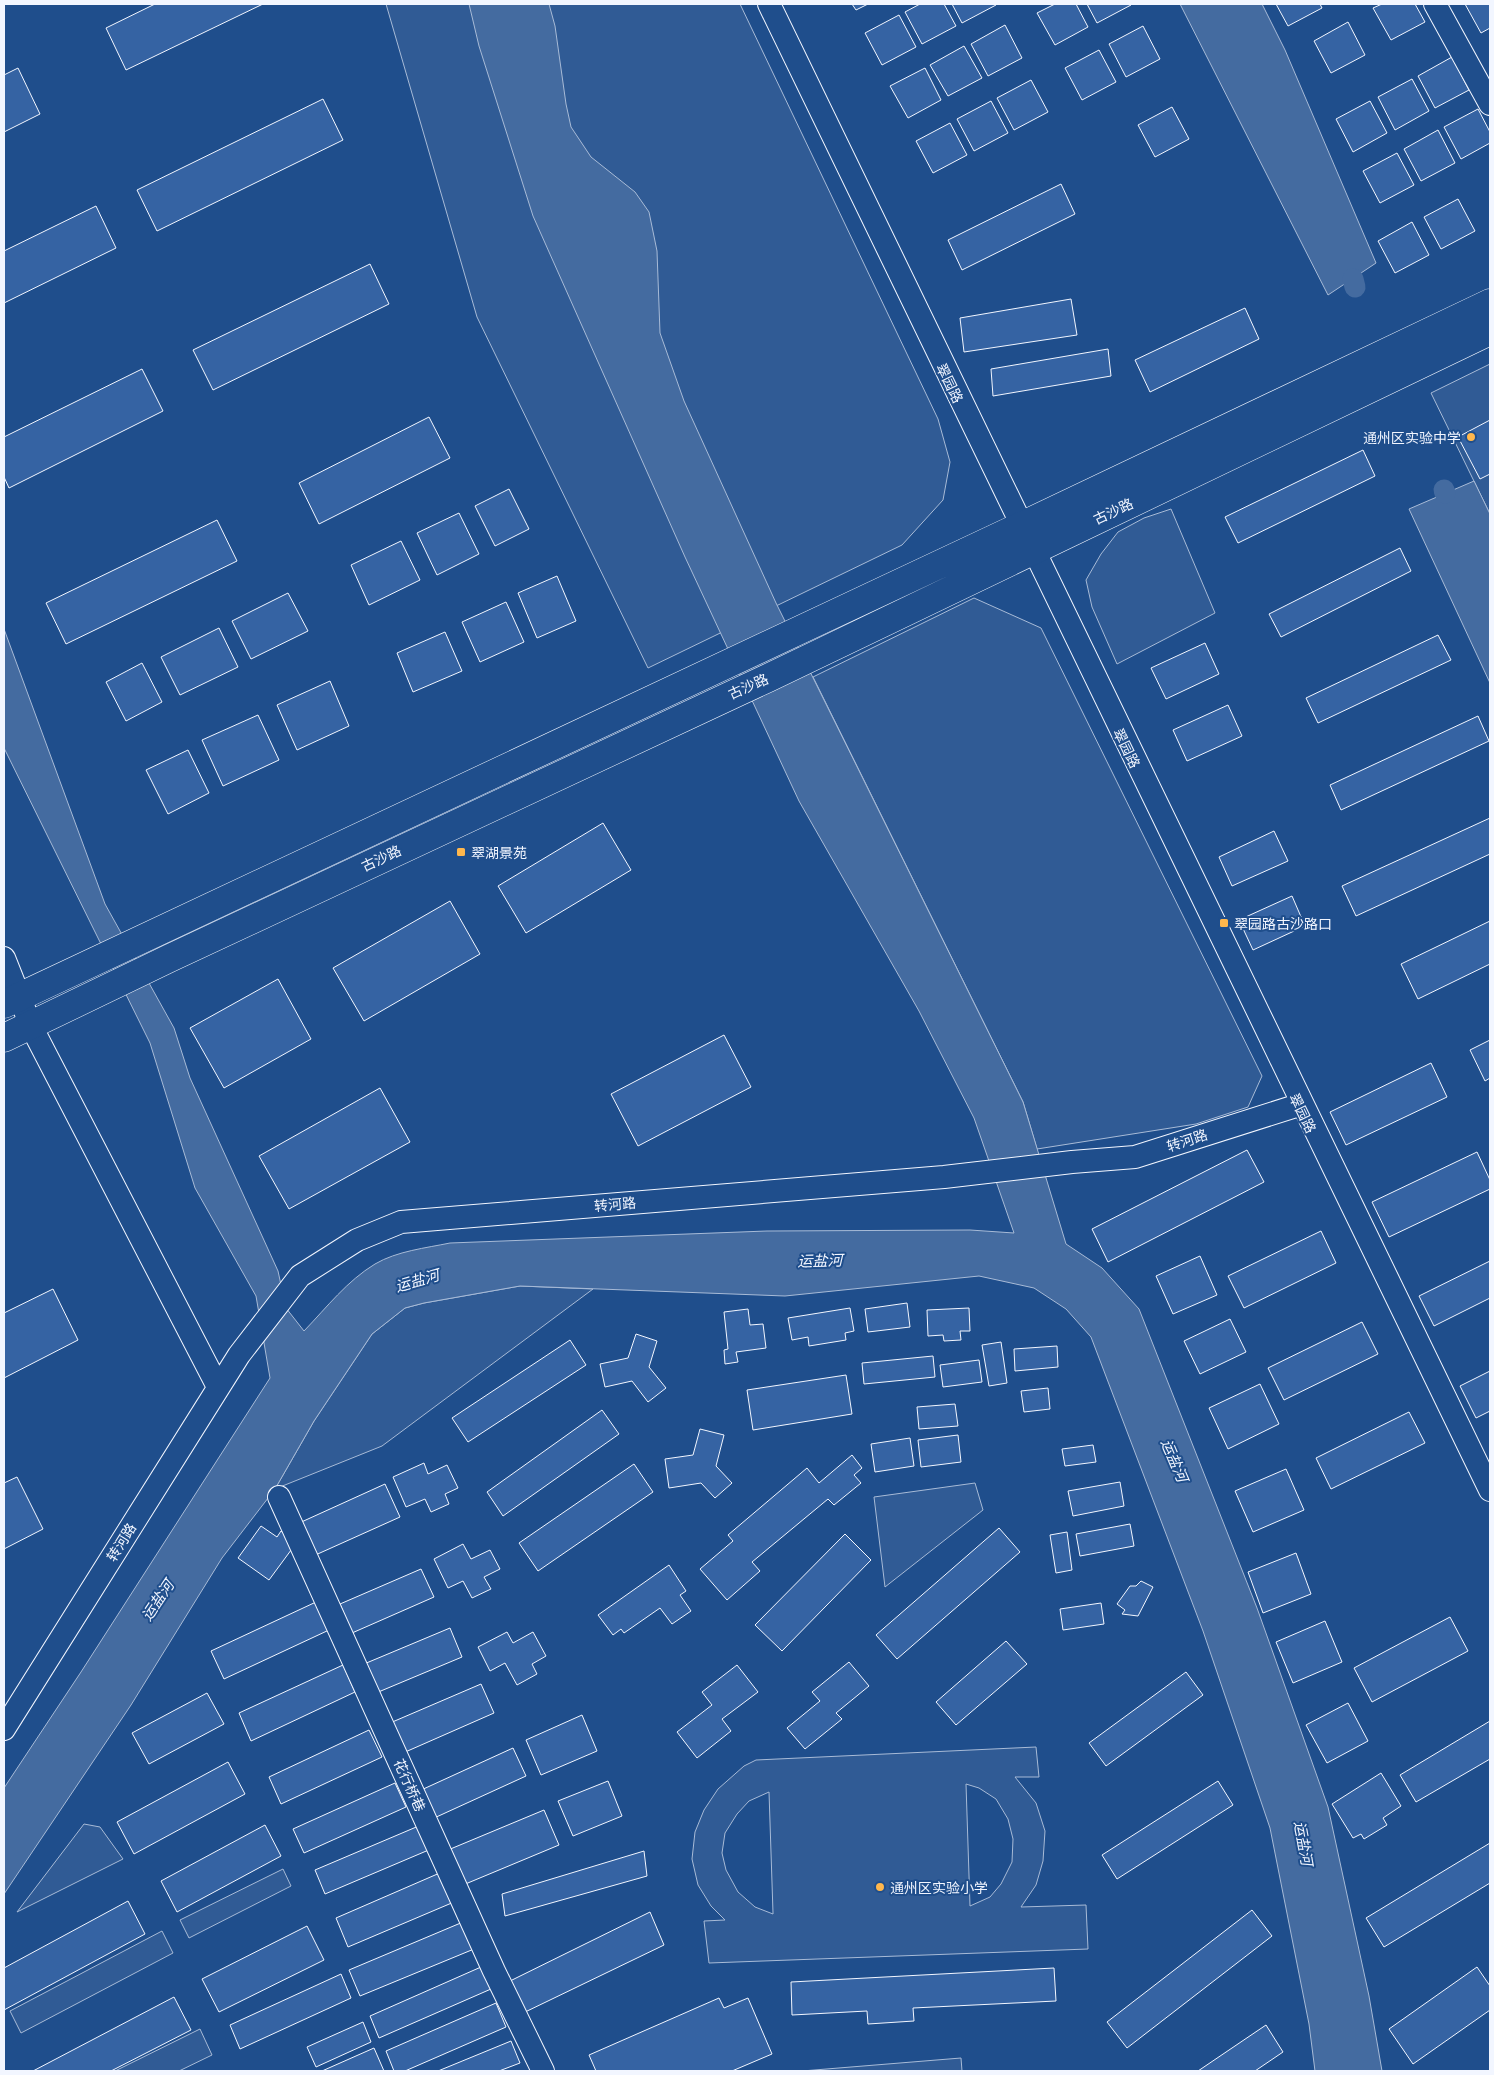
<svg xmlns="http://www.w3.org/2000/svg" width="1494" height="2075" font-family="Barlow,'Noto Sans SC',sans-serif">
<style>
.built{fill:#305b95;stroke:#a8bbd7;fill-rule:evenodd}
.water{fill:#446ba0;stroke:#a8bbd7}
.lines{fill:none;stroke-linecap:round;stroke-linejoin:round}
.canal{stroke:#446ba0;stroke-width:21}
.building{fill:#3563a3;stroke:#f2f6ff}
.minor-casing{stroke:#f2f6ff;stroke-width:24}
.major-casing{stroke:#f2f6ff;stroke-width:29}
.minor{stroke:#1f4e8c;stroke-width:22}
.major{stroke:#1f4e8c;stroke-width:28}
.poi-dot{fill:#ffb74d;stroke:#1f4e8c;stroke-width:2}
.labels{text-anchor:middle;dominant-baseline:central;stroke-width:4;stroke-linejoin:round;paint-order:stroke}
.street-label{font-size:14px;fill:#f2f6ff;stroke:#1f4e8c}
.poi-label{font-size:14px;fill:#f2f6ff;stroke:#1f4e8c;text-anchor:start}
.water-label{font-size:15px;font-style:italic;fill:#f2f6ff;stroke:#1f4e8c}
</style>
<rect width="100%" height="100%" fill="#1f4e8c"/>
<path class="built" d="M386,4H740L938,419L950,462L943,500L902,545L648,668L477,317Z
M1490,364V514L1431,393Z
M1171,509L1215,613L1117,664L1092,607L1086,580L1101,554L1118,532L1144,518Z
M974,598L1041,628L1262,1076L1248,1107L1196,1124L1037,1149L1023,1102L813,677Z
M520,1286L593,1289L382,1446L275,1489L314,1421L372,1334L405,1308L424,1303Z
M975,1483L983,1510L885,1587L874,1497Z
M1036,1747L1039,1777H1015L1036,1803L1045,1831L1043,1861L1036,1885L1021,1907L1086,1905L1088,1949L709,1963L704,1921L725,1920L711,1906L698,1885L692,1859L695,1832L704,1810L718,1789L744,1766L756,1760ZM966,1784L979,1788L996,1799L1008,1819L1013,1839L1012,1862L1001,1884L990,1897L970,1906ZM769,1792L773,1913V1914L755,1907L738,1892L726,1870L722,1853L725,1833L737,1814L749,1801Z
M84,1824L100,1827L123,1859L17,1912Z
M283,1869L291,1886L189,1938L180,1920Z
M162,1931L173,1953L21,2033L10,2011Z
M200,2029L212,2055L179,2071H115Z
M961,2058L962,2071H802Z"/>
<path class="water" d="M469,4H549L555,26L566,104L571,127L591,157L635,192L649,212L657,251L660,333L684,401L776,603L1023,1102L1066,1244L1102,1268L1139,1309L1257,1608L1328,1807L1369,1996L1382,2071H1315L1309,2024L1270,1828L1203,1631L1091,1337L1066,1309L1034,1288L979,1276L785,1296L520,1286L424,1303L405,1308L372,1334L314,1421L275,1489L222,1558L131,1705L4,1894V1788L81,1672L270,1378L256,1296L195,1188L150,1043L4,748V629L105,904L174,1028L190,1078L278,1271L286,1308L304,1331C327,1307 347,1281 375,1264C397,1251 426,1248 450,1243L767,1231L970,1230L1014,1233L974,1118L919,1011L799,801L685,557L533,216L479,46Z
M1180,4H1262L1285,50L1376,263L1328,295Z
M1474,481L1490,514V683L1409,509Z"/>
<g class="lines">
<path class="canal" d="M1353,279L1355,287
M1444,490L1445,493"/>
</g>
<path class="building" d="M155,4H263L126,70L106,28Z
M852,4H868L856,10Z
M920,4H944L956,26L922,44L905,12Z
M952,4H995L996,5L962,23Z
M1055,4H1076L1088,27L1055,45L1037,13Z
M1087,4H1130L1131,5L1097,23Z
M1276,4H1320L1322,8L1288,26Z
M1382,4H1415L1425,22L1391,40L1373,8Z
M1465,4H1490V28L1481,33Z
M899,15L916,47L882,65L865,33Z
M1348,22L1365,55L1331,73L1314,41Z
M1005,25L1022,58L988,76L971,44Z
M1143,26L1160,59L1126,77L1109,44Z
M964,46L982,78L948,96L930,65Z
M1099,50L1116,82L1082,100L1065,68Z
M1452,57L1469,90L1435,108L1418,76Z
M18,68L40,114L4,132V75Z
M925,68L941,100L908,118L890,86Z
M1412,79L1429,111L1395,130L1378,97Z
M1031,80L1048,112L1014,130L997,98Z
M323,99L343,140L157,231L137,190Z
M991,101L1008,133L974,151L957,119Z
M1370,101L1387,133L1353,152L1336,119Z
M1172,107L1189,139L1155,157L1138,125Z
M1478,109L1490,132V143L1461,159L1444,127Z
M950,123L967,155L933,173L916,141Z
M1438,130L1455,163L1421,181L1404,149Z
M1397,153L1414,185L1380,203L1363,171Z
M1061,184L1075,214L962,270L948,240Z
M1458,199L1475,231L1441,249L1424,217Z
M96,206L116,248L4,303V251Z
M1412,222L1429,255L1395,273L1378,241Z
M370,264L389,304L213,390L193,350Z
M1071,299L1077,335L964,352L960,318Z
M1245,308L1259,339L1150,392L1135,360Z
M1108,349L1111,376L993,396L991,369Z
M142,369L163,411L9,488L4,477V437Z
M429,417L450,458L319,524L299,483Z
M1490,420V474L1480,479L1458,437Z
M1363,450L1375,476L1238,543L1225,517Z
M509,489L529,529L495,546L475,506Z
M459,513L479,554L437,575L417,533Z
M217,520L237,561L66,644L46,603Z
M401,541L420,580L369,605L351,565Z
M1400,548L1411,571L1281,637L1269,614Z
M557,576L576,621L537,638L518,593Z
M288,593L308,631L251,659L232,621Z
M506,602L524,642L480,662L462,622Z
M219,628L238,667L180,695L161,657Z
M445,632L462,671L413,692L397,653Z
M1438,635L1451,660L1318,723L1306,698Z
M1205,643L1219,674L1166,699L1151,668Z
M142,663L162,702L126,721L106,682Z
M330,681L349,726L297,750L277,705Z
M1228,705L1242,736L1187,761L1173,730Z
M258,715L279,760L223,786L202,740Z
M1478,716L1489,741L1341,810L1330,785Z
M188,750L209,793L168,814L146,770Z
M1490,818V854L1356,916L1342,886Z
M603,823L631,870L526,933L498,886Z
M1274,831L1288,861L1232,886L1219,857Z
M1292,896L1305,926L1253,950L1239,920Z
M450,901L480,954L364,1021L333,968Z
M1490,921V964L1418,999L1401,964Z
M278,979L311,1039L224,1088L190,1028Z
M724,1035L751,1087L638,1146L611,1094Z
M1490,1040V1078L1485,1081L1470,1050Z
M1431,1063L1447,1097L1346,1145L1330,1112Z
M380,1088L410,1142L289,1209L259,1156Z
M1247,1150L1264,1182L1108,1262L1092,1229Z
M1477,1152L1490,1180V1189L1389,1237L1372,1202Z
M1321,1231L1336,1263L1244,1308L1228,1276Z
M1200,1256L1217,1295L1173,1314L1156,1276Z
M1490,1261V1298L1434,1326L1419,1296Z
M53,1289L78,1340L4,1378V1313Z
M907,1303L910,1327L868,1332L865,1309Z
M850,1308L854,1331L845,1333L846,1340L809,1346L808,1337L792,1340L788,1318Z
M969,1308L970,1331H960L961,1340L944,1341L943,1335L928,1336L927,1310Z
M748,1309L750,1325L763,1324L766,1348L736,1352L738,1362L725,1364L724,1350L728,1349L724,1312Z
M1230,1319L1246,1352L1200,1374L1184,1341Z
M1362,1322L1378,1354L1284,1400L1268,1368Z
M636,1334L657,1341L649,1367L666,1388L648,1402L632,1381L605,1387L600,1364L628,1358Z
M570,1340L586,1365L468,1442L452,1418Z
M1001,1342L1007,1383L989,1386L982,1345Z
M1057,1346L1058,1367L1015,1371L1014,1349Z
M933,1356L935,1377L864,1384L862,1363Z
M979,1360L982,1382L943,1387L940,1365Z
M1490,1371V1411L1476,1418L1460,1386Z
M846,1375L852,1414L753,1430L747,1390Z
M1260,1384L1279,1424L1228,1449L1209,1408Z
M1048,1388L1050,1409L1024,1412L1021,1391Z
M955,1404L958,1426L919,1429L917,1407Z
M602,1410L619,1434L503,1516L487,1492Z
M1409,1412L1425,1443L1331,1489L1316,1458Z
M700,1429L724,1435L716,1466L732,1483L715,1498L701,1483L669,1488L665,1459L693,1455Z
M958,1435L961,1462L921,1467L918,1440Z
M910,1438L914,1466L875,1472L871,1444Z
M1093,1445L1096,1462L1065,1466L1062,1449Z
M852,1455L862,1468L854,1475L861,1483L834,1505L828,1499L752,1562L760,1571L727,1600L700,1569L733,1541L728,1535L807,1468L819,1483Z
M424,1463L428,1474L447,1465L458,1488L445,1494L449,1504L431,1512L425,1499L406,1507L393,1477Z
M634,1464L653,1492L538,1571L519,1543Z
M1286,1469L1304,1510L1253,1532L1235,1491Z
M17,1477L43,1529L4,1549V1483Z
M1120,1482L1124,1506L1073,1516L1068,1491Z
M385,1484L400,1517L311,1557L297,1524Z
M1130,1524L1134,1546L1080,1556L1076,1534Z
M261,1526L277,1537L281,1531L297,1542L269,1580L238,1558Z
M999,1528L1020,1552L897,1659L876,1635Z
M1067,1532L1072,1570L1056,1573L1050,1535Z
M845,1534L871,1560L782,1651L755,1625Z
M463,1544L471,1559L490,1550L500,1569L484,1577L491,1589L472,1598L463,1581L448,1588L434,1559Z
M1296,1553L1311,1594L1263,1613L1248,1572Z
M669,1565L686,1591L680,1595L691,1611L672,1624L660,1608L624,1633L621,1629L613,1635L598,1615Z
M421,1569L434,1597L352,1633L340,1604Z
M1141,1581L1153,1587L1138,1616L1122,1614L1125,1610L1117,1604L1130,1586H1136Z
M316,1602L329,1630L224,1679L211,1651Z
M1101,1603L1104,1624L1063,1630L1060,1609Z
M1450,1617L1468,1651L1372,1702L1354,1668Z
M1325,1621L1342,1662L1293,1683L1276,1642Z
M450,1628L462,1657L376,1693L364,1664Z
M507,1632L513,1643L533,1632L546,1656L532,1664L537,1674L517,1685L505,1663L490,1671L478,1647Z
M1006,1641L1027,1664L956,1725L936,1702Z
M849,1662L869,1686L836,1713L842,1719L805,1749L787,1728L820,1701L812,1692Z
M343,1665L355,1692L251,1741L239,1713Z
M737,1665L758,1692L722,1719L731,1731L697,1758L677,1732L712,1705L702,1692Z
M1186,1672L1203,1695L1106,1766L1089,1743Z
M481,1684L494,1713L403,1753L390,1723Z
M207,1693L224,1724L149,1764L132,1733Z
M1348,1703L1368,1741L1327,1763L1306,1725Z
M582,1715L597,1751L541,1775L526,1740Z
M1490,1721V1759L1416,1802L1400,1775Z
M369,1730L382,1757L281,1804L269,1777Z
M513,1748L526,1776L432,1819L419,1791Z
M228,1762L245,1794L134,1854L117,1822Z
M1381,1773L1401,1806L1383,1818L1387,1825L1364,1839L1361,1834L1353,1838L1332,1804Z
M608,1781L622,1816L573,1836L558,1801Z
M1218,1781L1233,1805L1117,1879L1102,1855Z
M395,1783L406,1807L304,1853L293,1829Z
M544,1810L559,1845L463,1885L448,1850Z
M265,1825L281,1856L177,1912L161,1881Z
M421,1825L431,1849L325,1894L315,1870Z
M1490,1843V1883L1384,1947L1366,1918Z
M644,1851L647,1876L505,1916L502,1894Z
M442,1872L454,1902L348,1947L336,1918Z
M128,1901L145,1934L4,2010V1968Z
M1252,1910L1272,1936L1127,2048L1107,2022Z
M650,1912L664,1945L521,2014L506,1983Z
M463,1922L474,1949L360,1996L349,1970Z
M307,1926L324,1960L219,2012L202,1979Z
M481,1967L491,1989L379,2038L370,2016Z
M1477,1967L1490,1986V2010L1413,2064L1389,2029Z
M1054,1968L1056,2001L913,2008L914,2021L868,2024L867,2011L792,2015L791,1982Z
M341,1974L351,1998L240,2049L230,2025Z
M174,1997L191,2030L111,2071H33Z
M719,1998L724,2008L748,1998L772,2054L732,2071H596L589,2055Z
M496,2003L506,2027L405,2071H394L386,2051Z
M363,2022L371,2042L316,2067L307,2047Z
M1266,2025L1283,2052L1255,2071H1198Z
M511,2041L520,2063L499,2071H438Z
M374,2048L384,2071H322Z"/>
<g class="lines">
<defs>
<path id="minor" d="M769,4C1005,501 1246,996 1490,1490
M1435,4L1490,104
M4,958L31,1026L218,1387
M279,1497L494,1971L543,2071
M4,1729L239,1355L300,1276L357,1240L401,1222L944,1177L1072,1162L1135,1157L1299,1105"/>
<path id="major" d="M4,1004L1019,527L1490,303
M4,1038L170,958L768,678L1490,331"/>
</defs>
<use href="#minor" class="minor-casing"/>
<use href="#major" class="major-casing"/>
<use href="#minor" class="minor"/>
<use href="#major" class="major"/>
</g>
<g class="poi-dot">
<circle cx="1471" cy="437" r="5"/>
<rect x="456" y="847" width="10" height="10" rx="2.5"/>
<rect x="1219" y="918" width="10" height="10" rx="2.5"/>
<circle cx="880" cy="1887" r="5"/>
</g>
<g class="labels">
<g class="street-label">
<text transform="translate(950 383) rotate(64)">翠园路</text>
<text transform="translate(1113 511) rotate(-25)">古沙路</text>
<text transform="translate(748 686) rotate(-24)">古沙路</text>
<text transform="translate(1127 748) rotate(64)">翠园路</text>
<text transform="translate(381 858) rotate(-25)">古沙路</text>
<text transform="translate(1303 1113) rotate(64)">翠园路</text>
<text transform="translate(1187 1140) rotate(-18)">转河路</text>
<text transform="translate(615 1204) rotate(-5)">转河路</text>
<text transform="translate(121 1542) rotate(-58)">转河路</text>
<text transform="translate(410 1785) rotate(66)">花行桥巷</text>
</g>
<g class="poi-label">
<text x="1461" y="437" text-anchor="end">通州区实验中学</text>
<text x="471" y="852">翠湖景苑</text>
<text x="1234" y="923">翠园路古沙路口</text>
<text x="890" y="1887">通州区实验小学</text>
</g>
<g class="water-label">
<text transform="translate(820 1260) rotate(-1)">运盐河</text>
<text transform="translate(417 1280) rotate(-16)">运盐河</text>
<text transform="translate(1175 1460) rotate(67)">运盐河</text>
<text transform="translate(157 1600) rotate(-56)">运盐河</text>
<text transform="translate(1304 1843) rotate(80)">运盐河</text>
</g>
</g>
<rect width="1494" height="2075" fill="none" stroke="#f2f6ff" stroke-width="10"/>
</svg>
